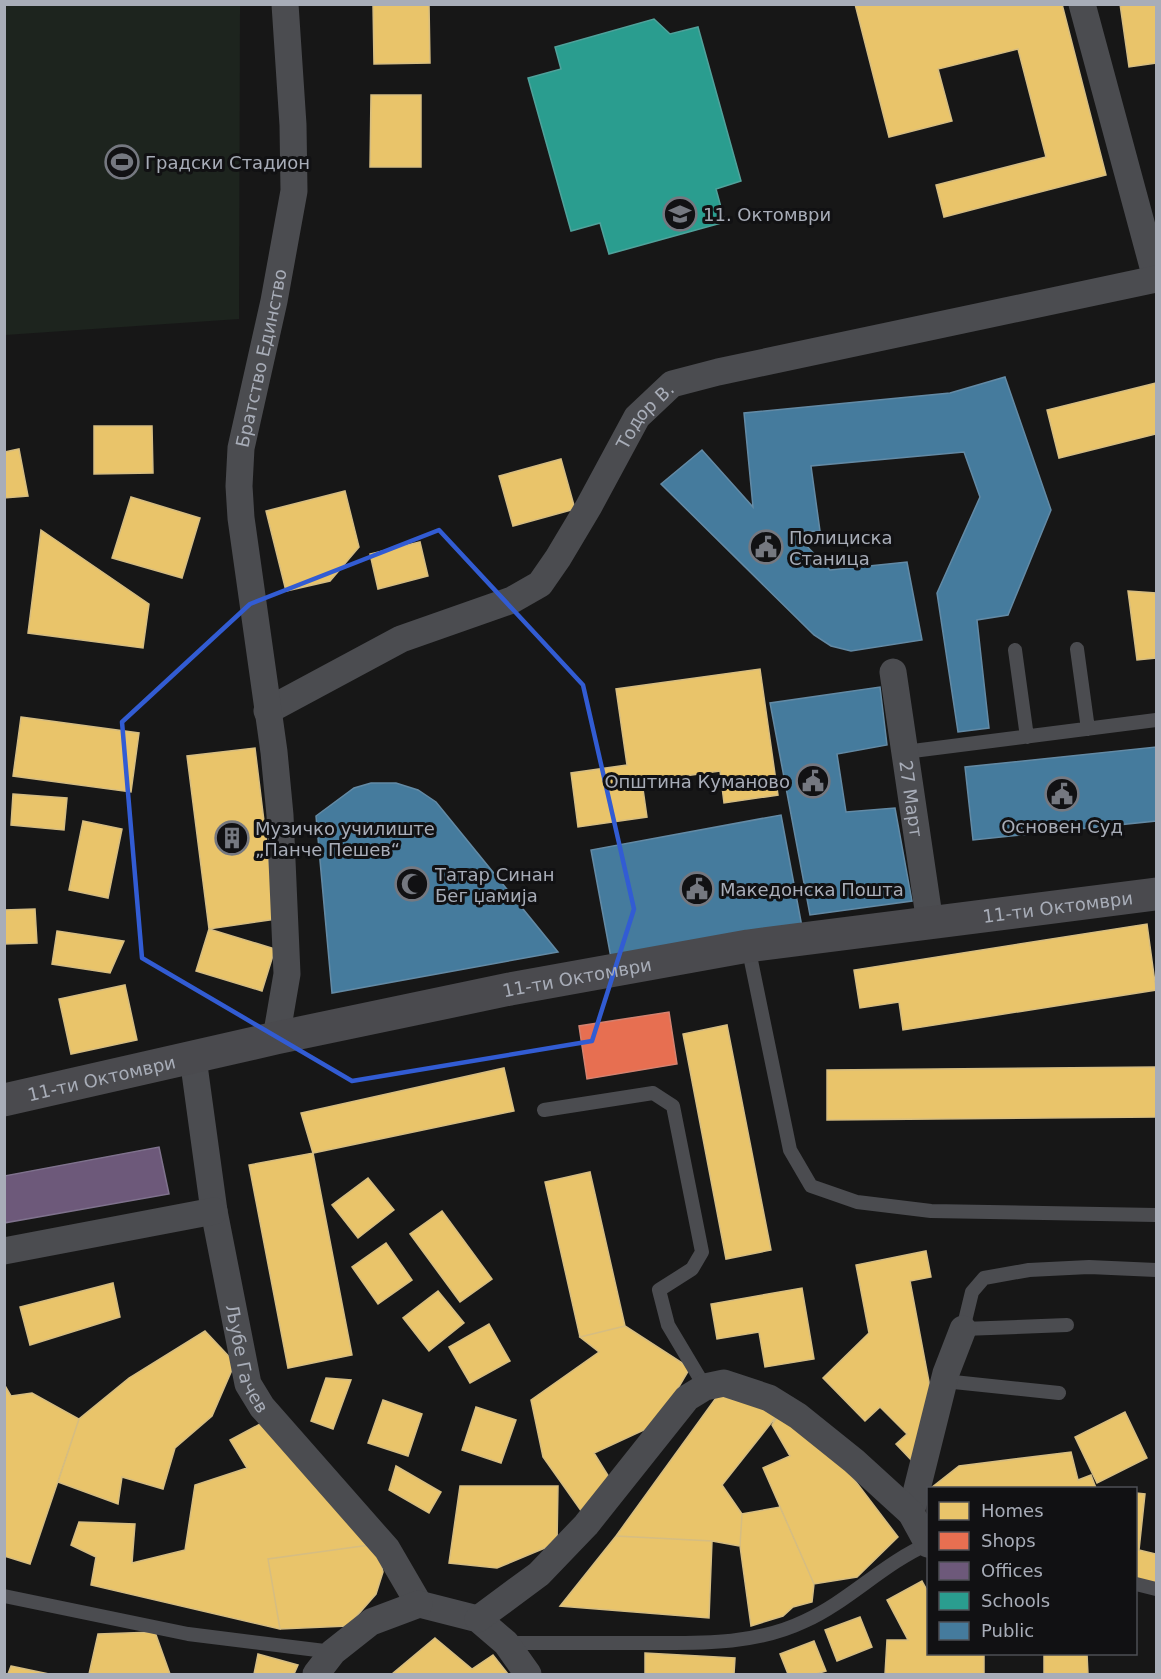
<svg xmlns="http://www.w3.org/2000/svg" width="1161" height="1679" font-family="'DejaVu Sans',sans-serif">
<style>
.green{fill:#1d241e}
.homes{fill:#e9c46a;stroke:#d6bd81;stroke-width:1.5}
.shops{fill:#e76f51;stroke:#d48270;stroke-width:1.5}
.offices{fill:#6d597a;stroke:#7f728d;stroke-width:1.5}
.schools{fill:#2a9d8f;stroke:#50a29b;stroke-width:1.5}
.public{fill:#457b9d;stroke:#638aa5;stroke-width:1.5}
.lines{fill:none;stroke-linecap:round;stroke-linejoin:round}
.service{stroke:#4b4c50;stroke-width:14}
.minor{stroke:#4b4c50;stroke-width:27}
.secondary{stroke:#4a4a4e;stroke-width:33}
.marked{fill:none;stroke:#325cd3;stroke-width:4.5;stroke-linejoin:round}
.labels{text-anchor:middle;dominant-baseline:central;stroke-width:6;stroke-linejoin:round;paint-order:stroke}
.poi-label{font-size:18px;fill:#a8adb8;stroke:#111113;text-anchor:start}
.street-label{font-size:18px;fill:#a8adb8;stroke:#111113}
</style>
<rect width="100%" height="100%" fill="#171717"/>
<path class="green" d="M5,4L240,5L239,319L5,335Z"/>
<path class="homes" d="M373,4H429L430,63L374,64Z
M855,4H1062L1106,175L944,217L936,185L1046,157L1018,49L938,69L952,121L889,137Z
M1120,4H1156V63L1129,67Z
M371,95H421V167H370Z
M1156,383V434L1059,458L1047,410Z
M94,426H152L153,473L94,474Z
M19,449L28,496L4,498V452Z
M561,459L575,509L513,526L499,476Z
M345,491L359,547L330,581L286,591L266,511Z
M131,497L200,518L182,578L112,558Z
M41,530L149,604L143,648L28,633Z
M420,542L428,576L378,589L370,554Z
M1128,591L1156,593V658L1137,660Z
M760,669L778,795L724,803L720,771L642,782L647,817L578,827L571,773L627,765L616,689Z
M21,717L139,733L131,792L13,776Z
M255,748L276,919L209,929L187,756Z
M13,794L67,798L64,830L11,825Z
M83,821L122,829L108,898L69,890Z
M35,909L37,943L4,944V910Z
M1147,924L1156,990L903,1030L899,1002L860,1008L854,970Z
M209,929L275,949L262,991L196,971Z
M57,931L124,941L110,973L52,964Z
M125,985L137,1040L71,1054L59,999Z
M727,1025L771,1250L726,1259L683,1034Z
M1156,1067V1117L827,1120V1070Z
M504,1068L514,1111L313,1153L301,1113Z
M313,1153L352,1355L288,1368L249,1165Z
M590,1172L625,1326L580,1337L545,1182Z
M368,1178L394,1210L358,1238L332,1205Z
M442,1211L492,1279L460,1302L410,1234Z
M386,1243L412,1280L378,1304L352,1267Z
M926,1251L931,1277L910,1281L932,1398L915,1464L896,1444L907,1434L880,1407L865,1421L823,1378L869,1333L856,1265Z
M113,1283L120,1317L30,1345L20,1307Z
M802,1288L814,1359L765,1367L759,1332L717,1339L711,1304Z
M438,1291L464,1323L429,1351L403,1318Z
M489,1324L510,1361L470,1383L449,1347Z
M625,1326L690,1368L657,1424L594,1453L612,1482L582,1512L543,1457L531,1400L599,1352L580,1337Z
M205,1331L235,1363L212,1416L175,1448L163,1489L122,1477L118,1504L58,1482L79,1419L129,1378Z
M326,1378L351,1380L333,1429L311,1421Z
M4,1384L11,1396L32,1393L79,1419L30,1564L4,1556Z
M718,1395L779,1413L722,1485L742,1514L740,1546L712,1541L616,1536Z
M383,1400L422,1414L408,1456L368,1443Z
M476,1407L516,1420L501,1463L462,1450Z
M1125,1412L1147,1458L1097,1483L1075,1437Z
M779,1413L834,1453L898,1537L857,1577L814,1584L763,1468L790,1456L772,1425Z
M262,1423L377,1544L268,1559L280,1629L91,1585L96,1557L71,1545L79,1522L135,1524L132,1563L185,1550L195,1485L247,1468L230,1440Z
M1071,1452L1078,1480L1091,1475L1096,1488H931L959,1466Z
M396,1466L441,1492L429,1513L389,1490Z
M460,1486H558L557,1543L497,1568L449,1563Z
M1136,1493L1145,1494L1139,1550L1156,1554V1584L1136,1580Z
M780,1507L814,1584L812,1602L793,1607L783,1616L751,1626L740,1546L742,1514Z
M616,1536L712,1541L709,1618L560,1606Z
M377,1544L383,1572L376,1594L348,1626L280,1629L268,1559Z
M922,1581L928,1592V1654H984V1674H885L887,1640H908L887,1600Z
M860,1617L872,1647L837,1661L825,1630Z
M155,1632L170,1674H89L98,1634Z
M435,1638L472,1669L493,1655L508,1674H392Z
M814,1641L826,1671L816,1674H788L780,1654Z
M645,1653L735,1658L734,1674H645Z
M258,1654L298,1665L294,1674H254Z
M1044,1654H1087L1088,1674H1044Z
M11,1666L49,1674H8Z"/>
<path class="shops" d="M669,1012L677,1064L587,1079L579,1026Z"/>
<path class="offices" d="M159,1147L169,1194L4,1223V1176Z"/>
<path class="schools" d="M654,19L670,34L698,27L741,181L716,189L725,222L609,254L600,223L571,231L528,78L561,69L555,47Z"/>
<path class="public" d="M1005,377L1051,510L1008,615L977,620L989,728L958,732L937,593L980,497L964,452L811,466L820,531L793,532L830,570L907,562L922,640L851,651L831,646L814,635L661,484L702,450L753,507L744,413L950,393Z
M880,687L887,745L837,754L846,812L895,808L912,901L810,915L770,703Z
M1156,747V821L973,840L965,767Z
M371,783H396L418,790L436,802L558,952L332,993L316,816L354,788Z
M781,815L802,927L612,963L591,850Z"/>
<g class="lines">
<path class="service" d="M1077,649L1088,729
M1015,650L1027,737
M905,752L1156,720
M748,946L790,1150L811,1186L857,1202L931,1211L1156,1215
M544,1110L653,1093L673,1106L702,1252L692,1269L659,1290L668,1325L705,1387
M1067,1325L963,1329L972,1292L984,1278L1029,1270L1089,1267L1156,1270
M944,1381L1059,1393
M1136,1584L1156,1589
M4,1596L188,1634L333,1652
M506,1643C551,1643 595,1643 639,1643C695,1643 753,1646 805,1621C849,1601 884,1563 928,1544"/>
<g class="minor">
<path d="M1082,4L1156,278"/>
<path id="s1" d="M893,672L930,923"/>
<path id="s2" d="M267,711L401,639L512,600L540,584L558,558L589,506L637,417L672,384L718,372L1156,279"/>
<path id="s3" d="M276,1038L287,974L280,815L274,752L241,518L239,486L241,448L274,301L294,191L293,125L285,4"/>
<path id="s4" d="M193,1058L214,1211L248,1384L262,1407L387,1549L419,1604"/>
<path d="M4,1251L214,1211"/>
<path d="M911,1513L946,1373L963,1329"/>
<path d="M419,1604L478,1619L506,1643L528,1674"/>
<path d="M478,1619L539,1574L586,1525L687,1398L705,1387L724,1383L769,1398L798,1416L854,1461L911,1513L928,1544"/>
<path d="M316,1674L333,1652L371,1622L419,1604"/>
</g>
<path class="secondary" id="s5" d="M4,1100L276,1038L510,989L748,946L1156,894"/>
</g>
<path class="marked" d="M439,530L583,685L634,909L592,1041L352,1081L142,958L122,722L250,604Z"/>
<defs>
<symbol id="stadium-ring" viewBox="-11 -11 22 22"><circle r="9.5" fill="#111113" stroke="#757880" stroke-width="1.5"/><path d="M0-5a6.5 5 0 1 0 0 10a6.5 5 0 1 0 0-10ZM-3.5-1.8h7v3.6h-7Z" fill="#757880"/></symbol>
<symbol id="school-ring" viewBox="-11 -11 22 22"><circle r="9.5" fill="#111113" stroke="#757880" stroke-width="1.5"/><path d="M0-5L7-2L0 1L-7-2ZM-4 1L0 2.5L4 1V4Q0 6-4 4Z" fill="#757880"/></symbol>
<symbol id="civic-ring" viewBox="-11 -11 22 22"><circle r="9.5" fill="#111113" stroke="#757880" stroke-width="1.5"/><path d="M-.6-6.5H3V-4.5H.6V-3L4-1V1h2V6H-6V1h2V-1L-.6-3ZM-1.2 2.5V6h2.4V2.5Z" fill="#757880"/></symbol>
<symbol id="building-ring" viewBox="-11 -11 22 22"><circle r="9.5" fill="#111113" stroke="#757880" stroke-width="1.5"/><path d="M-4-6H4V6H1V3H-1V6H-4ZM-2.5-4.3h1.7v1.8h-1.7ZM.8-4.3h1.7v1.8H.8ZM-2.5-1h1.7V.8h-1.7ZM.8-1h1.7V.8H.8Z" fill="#757880"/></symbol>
<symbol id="mosque-ring" viewBox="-11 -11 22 22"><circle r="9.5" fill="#111113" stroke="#757880" stroke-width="1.5"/><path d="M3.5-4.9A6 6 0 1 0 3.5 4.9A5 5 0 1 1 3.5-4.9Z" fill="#757880"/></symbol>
</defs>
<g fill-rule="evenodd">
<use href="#stadium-ring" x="103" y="143" width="38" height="38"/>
<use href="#school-ring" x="661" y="195" width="38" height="38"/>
<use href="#civic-ring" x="747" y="528" width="38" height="38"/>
<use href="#civic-ring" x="794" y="762" width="38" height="38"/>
<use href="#civic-ring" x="1043" y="775" width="38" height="38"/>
<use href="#building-ring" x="213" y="819" width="38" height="38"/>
<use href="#mosque-ring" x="393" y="865" width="38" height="38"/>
<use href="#civic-ring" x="678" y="870" width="38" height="38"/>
</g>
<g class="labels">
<g class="poi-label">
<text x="145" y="162">Градски Стадион</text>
<text x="703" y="214">11. Октомври</text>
<text x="789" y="537">Полициска<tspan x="789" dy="21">Станица</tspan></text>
<text x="790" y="781" text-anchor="end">Општина Куманово</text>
<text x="1062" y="826" text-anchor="middle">Основен Суд</text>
<text x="255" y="828">Музичко училиште<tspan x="255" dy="21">„Панче Пешев“</tspan></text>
<text x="435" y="874">Татар Синан<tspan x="435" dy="21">Бег џамија</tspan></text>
<text x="720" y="889">Македонска Пошта</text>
</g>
<g class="street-label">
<text stroke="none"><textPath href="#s3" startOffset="686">Братство Единство</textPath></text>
<text stroke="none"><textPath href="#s2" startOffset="501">Тодор В.</textPath></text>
<text stroke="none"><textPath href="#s1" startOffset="128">27 Март</textPath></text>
<text stroke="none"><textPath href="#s5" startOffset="1072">11-ти Октомври</textPath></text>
<text stroke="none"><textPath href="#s5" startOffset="586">11-ти Октомври</textPath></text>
<text stroke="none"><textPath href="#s5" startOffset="100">11-ти Октомври</textPath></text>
<text stroke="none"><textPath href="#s4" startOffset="306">Љубе Гачев</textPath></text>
</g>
</g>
<rect width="1161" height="1679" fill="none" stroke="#a8adb8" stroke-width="12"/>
<rect x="927" y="1487" width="210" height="168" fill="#111113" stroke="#4d4f55" stroke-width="1.5"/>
<rect x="939" y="1502" width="30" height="18" fill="#e9c46a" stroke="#4d4f55" stroke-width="1.5"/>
<text x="981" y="1517" font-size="18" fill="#a8adb8">Homes</text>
<rect x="939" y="1532" width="30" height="18" fill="#e76f51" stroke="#4d4f55" stroke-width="1.5"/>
<text x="981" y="1547" font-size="18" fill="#a8adb8">Shops</text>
<rect x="939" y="1562" width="30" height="18" fill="#6d597a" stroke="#4d4f55" stroke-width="1.5"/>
<text x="981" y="1577" font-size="18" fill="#a8adb8">Offices</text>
<rect x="939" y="1592" width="30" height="18" fill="#2a9d8f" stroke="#4d4f55" stroke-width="1.5"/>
<text x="981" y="1607" font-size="18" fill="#a8adb8">Schools</text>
<rect x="939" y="1622" width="30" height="18" fill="#457b9d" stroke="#4d4f55" stroke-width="1.5"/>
<text x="981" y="1637" font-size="18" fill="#a8adb8">Public</text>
</svg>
